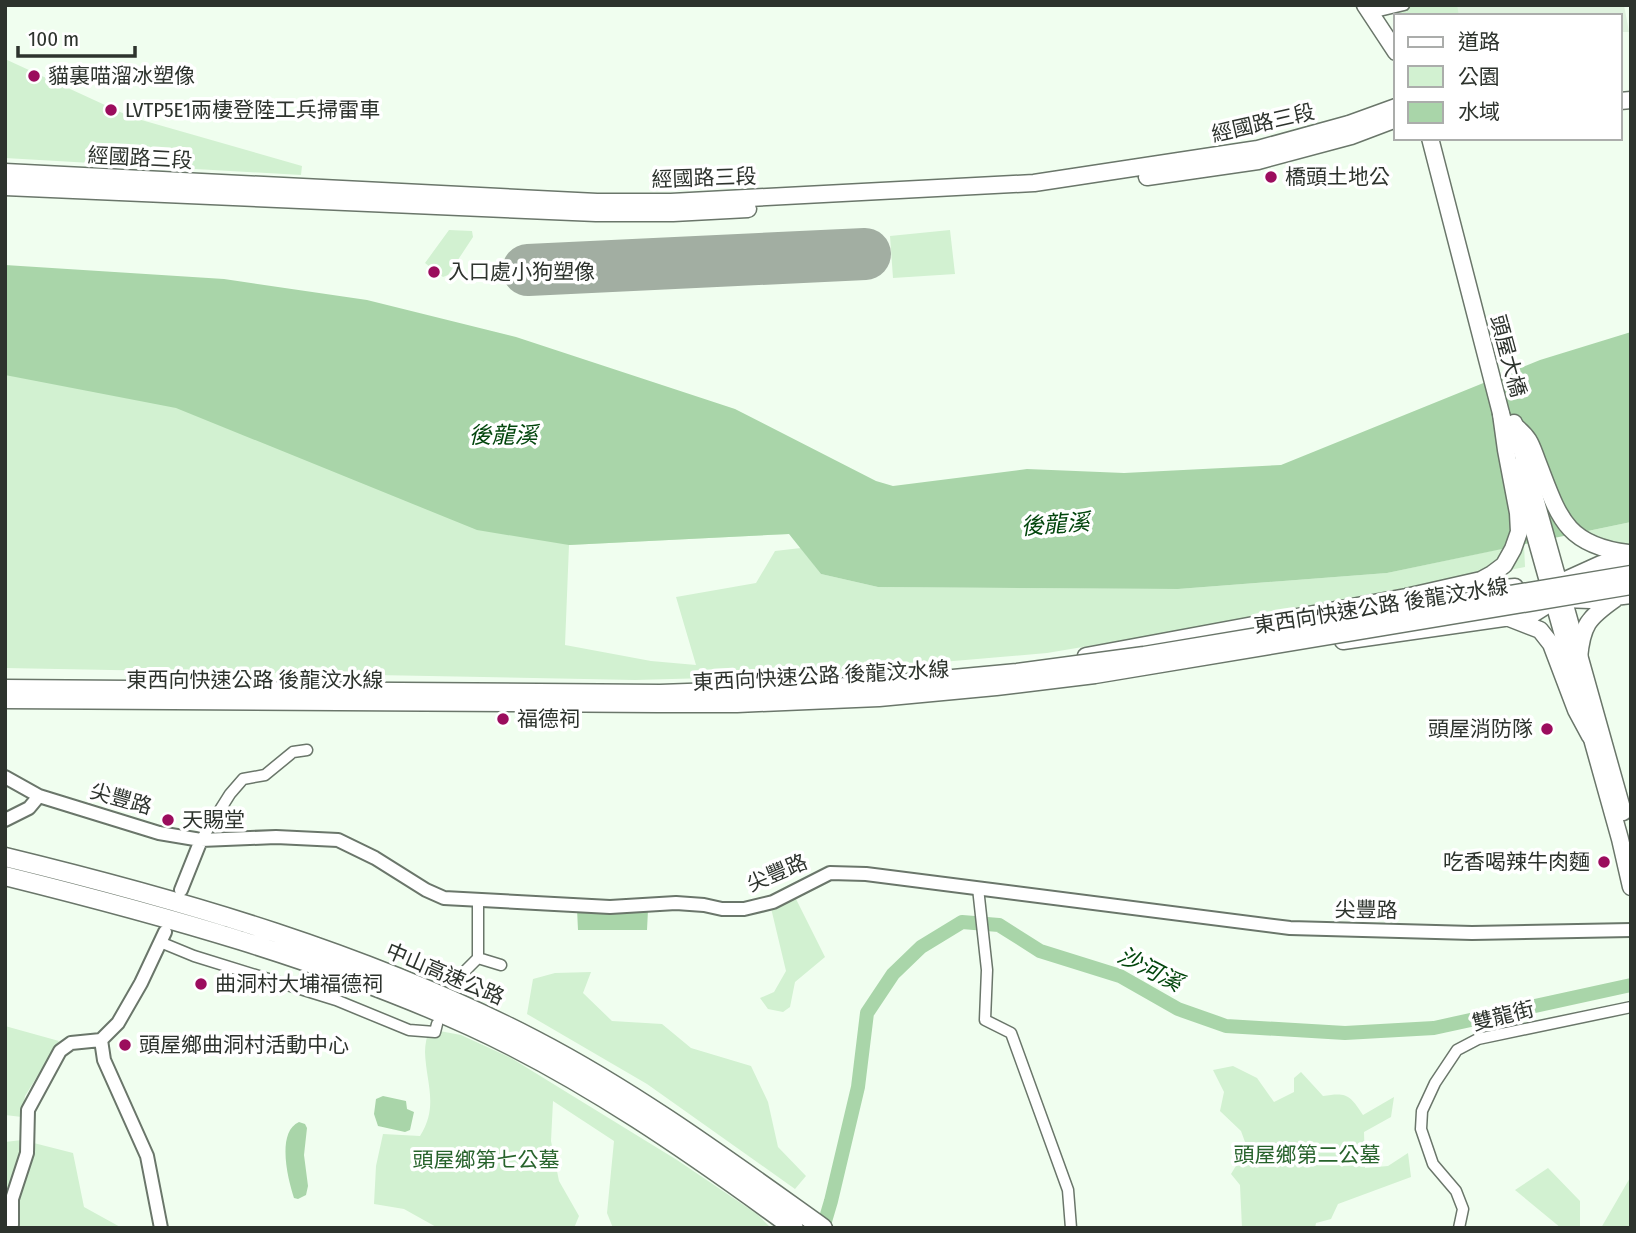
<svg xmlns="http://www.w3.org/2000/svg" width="1636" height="1233" font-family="'Fira Sans Condensed','Noto Sans TC',sans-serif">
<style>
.built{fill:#dff2de}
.green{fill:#d2f1d1}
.water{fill:#a9d5a9}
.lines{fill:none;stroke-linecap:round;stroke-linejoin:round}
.river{stroke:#a9d5a9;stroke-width:14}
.runway{stroke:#a2aea2;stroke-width:52}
.minor-casing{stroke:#6a766a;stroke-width:13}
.tertiary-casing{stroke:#6a766a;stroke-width:16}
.primary-casing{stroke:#6a766a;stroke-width:19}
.trunk-casing{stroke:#6a766a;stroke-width:19}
.motorway-casing{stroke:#6a766a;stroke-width:21}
.minor{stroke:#fff;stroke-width:10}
.tertiary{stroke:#fff;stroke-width:12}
.primary{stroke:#fff;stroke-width:16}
.trunk{stroke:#fff;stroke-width:16}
.motorway{stroke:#fff;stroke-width:18}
.trunk-bridge-casing{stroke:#6a766a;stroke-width:19;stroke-linecap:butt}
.trunk-bridge{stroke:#fff;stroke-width:16}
.poi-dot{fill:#9b0d5d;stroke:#fff;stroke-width:2.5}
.labels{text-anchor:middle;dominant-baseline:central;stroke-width:7;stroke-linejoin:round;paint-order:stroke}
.poi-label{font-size:21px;fill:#2d332d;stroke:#fff;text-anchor:start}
.street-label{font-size:21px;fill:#2d332d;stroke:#fff}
.park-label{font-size:21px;fill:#28632c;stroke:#fff}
.water-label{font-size:23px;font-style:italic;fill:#03460d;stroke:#fff}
</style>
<rect width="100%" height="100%" fill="#f0feef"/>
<path class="built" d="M1411,5H1624L1629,32H1620V16H1422Z"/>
<path class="green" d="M1390,5H1457L1459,16H1397Z
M5,59L131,117L302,166L301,175L5,158Z
M449,230L472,231L473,237L448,275L443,277L425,263Z
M950,230L955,274L893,278L890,236Z
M5,323L789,534L569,545L565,645L651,661L696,665L676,597L756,583L775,551L801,548L821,574L878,587L1178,589L1387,573L1524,544L1525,567L1297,611L1047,653L778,676L635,680L5,668Z
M1631,522V548L1598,543L1583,532Z
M795,897L825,957L795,982L790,1007L783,1012L768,1009L760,998L774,992L786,971L771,908Z
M591,972L583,993L612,1021L662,1024L691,1048L751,1066L768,1102L778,1147L806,1176L795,1189L647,1084L527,1014L533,979L555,973Z
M5,1026L59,1041L25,1096L22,1117L5,1115Z
M429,1029L461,1035L511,1058L677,1160L757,1214L771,1228H613L607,1213L614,1141L553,1101L551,1141L559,1181L579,1216L574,1228H438L404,1209L374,1204L376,1166L383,1134L420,1136C439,1106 426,1083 425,1052C425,1044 427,1036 429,1029Z
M1233,1066L1257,1078L1274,1102L1294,1092V1078L1301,1072L1323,1096C1347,1092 1350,1095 1363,1115L1394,1097L1391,1117L1364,1132L1365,1168L1388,1166L1408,1153L1411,1177L1338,1204L1331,1219L1316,1223L1315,1228H1242L1240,1185L1231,1174L1237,1164L1249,1153L1241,1131L1220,1111L1224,1092L1213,1070Z
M22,1140L73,1153L84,1207L122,1228H5V1142Z
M1548,1168L1580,1201V1228H1561L1515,1190Z
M1631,1176V1228H1601Z"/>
<path class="water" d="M5,265L224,279L367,300L516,337L735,409L876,481L893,486L1027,469L1124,473L1281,465L1540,360L1631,332V522L1387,573L1178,589L878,587L821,574L789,534L569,545L477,530L176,408L5,375Z
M577,909L623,912L648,910L647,930H578Z
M383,1096L406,1101L407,1109L414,1112L410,1130L405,1132L378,1126L374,1114L376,1099Z
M299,1122L305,1124L307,1128L304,1155L308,1186L306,1195L298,1199L294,1198C288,1180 276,1132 299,1122Z"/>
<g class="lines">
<path class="river" d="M823,1228L831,1201L858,1087L867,1013L893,974L921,947L962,922L999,925L1040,951L1120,976L1178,1009L1226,1026L1345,1033L1434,1028L1631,985"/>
<path class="runway" d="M528,270L865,254"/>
<defs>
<path id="minor" d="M1372,16L1379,11L1404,5
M201,840L230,794L243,779L265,775L293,752L307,750
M978,888L987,970L985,1020L1011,1033L1068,1190L1071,1228
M160,942L194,956L336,1000L409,1030L435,1032L437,1024
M478,958L501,965
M452,984L478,958V899
M1459,1228L1463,1209L1456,1191L1433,1164L1421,1129L1422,1111L1435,1083L1457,1050L1478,1039L1631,1007"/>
<path id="tertiary" d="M5,777L39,796L159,833L201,840L276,837L338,840L375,858L426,890L444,898L610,907L676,903L704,905L722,909H744L773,902L830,873L866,874L1290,928L1472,933L1631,930
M5,820L29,808L39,796
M181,890L201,840
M101,1040L104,1060L147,1156L161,1228
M9,1228L12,1225V1199L27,1153L28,1110L60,1051L71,1043L101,1040L118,1023L141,983L165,932"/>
<path id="primary" d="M1365,5L1396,52
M1620,101L1631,100
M1430,138L1504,425
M5,172L597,202H671L1034,183L1258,149L1349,124L1396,107
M1147,177L1258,161L1351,136L1396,119
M5,187L596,213H673L748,209
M1514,423L1623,812
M1516,467L1620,839L1631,887"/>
<path id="trunk" d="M1515,426C1531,439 1531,445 1538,463C1559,517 1565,545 1628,553
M1559,583L1601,564L1631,557
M1464,591L1515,587
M1509,618L1540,630L1551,644L1576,710L1590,736
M1343,641L1533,614L1552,602L1563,599L1590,600L1631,595
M1086,656L1406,597L1481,580L1492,574L1504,565L1513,549L1519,532L1518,513L1506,450L1501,414
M1579,658C1582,625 1588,618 1615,599"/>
<path id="motorway" d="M5,857C186,901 369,954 535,1040C637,1093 729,1161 823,1228
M5,876C162,915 322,959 470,1026C584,1078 693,1154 794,1228"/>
</defs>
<use href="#minor" class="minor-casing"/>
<use href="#tertiary" class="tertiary-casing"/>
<use href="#primary" class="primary-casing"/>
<use href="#trunk" class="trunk-casing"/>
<use href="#motorway" class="motorway-casing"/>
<use href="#minor" class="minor"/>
<use href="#tertiary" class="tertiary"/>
<use href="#primary" class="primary"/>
<use href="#trunk" class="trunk"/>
<use href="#motorway" class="motorway"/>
<defs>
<path id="trunk-bridge" d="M5,688L660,693L878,685L1017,672L1144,655L1631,574
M5,700L658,704H737L879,698L996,687L1095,675L1631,586"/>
</defs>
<use href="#trunk-bridge" class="trunk-bridge-casing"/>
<use href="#trunk-bridge" class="trunk-bridge"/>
</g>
<g class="poi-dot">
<circle cx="34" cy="76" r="7"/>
<circle cx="111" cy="110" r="7"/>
<circle cx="1271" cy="177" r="7"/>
<circle cx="434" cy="272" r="7"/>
<circle cx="503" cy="719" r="7"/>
<circle cx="1547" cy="729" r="7"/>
<circle cx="168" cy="820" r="7"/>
<circle cx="1604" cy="862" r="7"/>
<circle cx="201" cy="984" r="7"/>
<circle cx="125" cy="1045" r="7"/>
</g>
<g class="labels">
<g class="poi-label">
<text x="48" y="76">貓裏喵溜冰塑像</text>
<text x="125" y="110">LVTP5E1兩棲登陸工兵掃雷車</text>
<text x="1285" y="177">橋頭土地公</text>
<text x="448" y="272">入口處小狗塑像</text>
<text x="517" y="719">福德祠</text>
<text x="1533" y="729" text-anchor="end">頭屋消防隊</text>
<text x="182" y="820">天賜堂</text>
<text x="1590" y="862" text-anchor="end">吃香喝辣牛肉麵</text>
<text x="215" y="984">曲洞村大埔福德祠</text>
<text x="139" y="1045">頭屋鄉曲洞村活動中心</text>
</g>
<g class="street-label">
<text transform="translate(1263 123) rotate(-13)">經國路三段</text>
<text transform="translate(140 158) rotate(3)">經國路三段</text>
<text transform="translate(704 178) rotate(-2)">經國路三段</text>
<text transform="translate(1508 356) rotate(75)">頭屋大橋</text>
<text transform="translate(1381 606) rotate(-9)">東西向快速公路 後龍汶水線</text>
<text transform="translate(821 676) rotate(-3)">東西向快速公路 後龍汶水線</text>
<text x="255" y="680">東西向快速公路 後龍汶水線</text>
<text transform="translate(121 799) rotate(16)">尖豐路</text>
<text transform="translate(777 873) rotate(-23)">尖豐路</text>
<text transform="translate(1366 910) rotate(1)">尖豐路</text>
<text transform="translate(445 974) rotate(23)">中山高速公路</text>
<text transform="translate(1503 1016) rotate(-14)">雙龍街</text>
</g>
<g class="park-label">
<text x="1307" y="1155">頭屋鄉第二公墓</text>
<text x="486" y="1160">頭屋鄉第七公墓</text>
</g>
<g class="water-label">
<text x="503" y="435">後龍溪</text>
<text transform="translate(1055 524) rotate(-4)">後龍溪</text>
<text transform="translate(1150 969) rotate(27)">沙河溪</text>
</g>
</g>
<rect width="1636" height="1233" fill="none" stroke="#2d332d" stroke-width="14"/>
<rect x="1394" y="14" width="228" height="126" fill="#ffffff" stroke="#abadab" stroke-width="2"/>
<rect x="1408" y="37" width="35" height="10" fill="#ffffff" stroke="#abadab" stroke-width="2"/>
<text x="1458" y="49" font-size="21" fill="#2d332d">道路</text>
<rect x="1408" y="66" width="35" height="21" fill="#d2f1d1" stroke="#abadab" stroke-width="2"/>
<text x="1458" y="84" font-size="21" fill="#2d332d">公園</text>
<rect x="1408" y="102" width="35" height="21" fill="#a9d5a9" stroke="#abadab" stroke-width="2"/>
<text x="1458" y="119" font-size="21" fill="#2d332d">水域</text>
<path d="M18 46v10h117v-10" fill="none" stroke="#2d332d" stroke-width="3.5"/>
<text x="28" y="46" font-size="21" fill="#2d332d" stroke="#ffffff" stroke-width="5" paint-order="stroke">100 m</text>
</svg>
